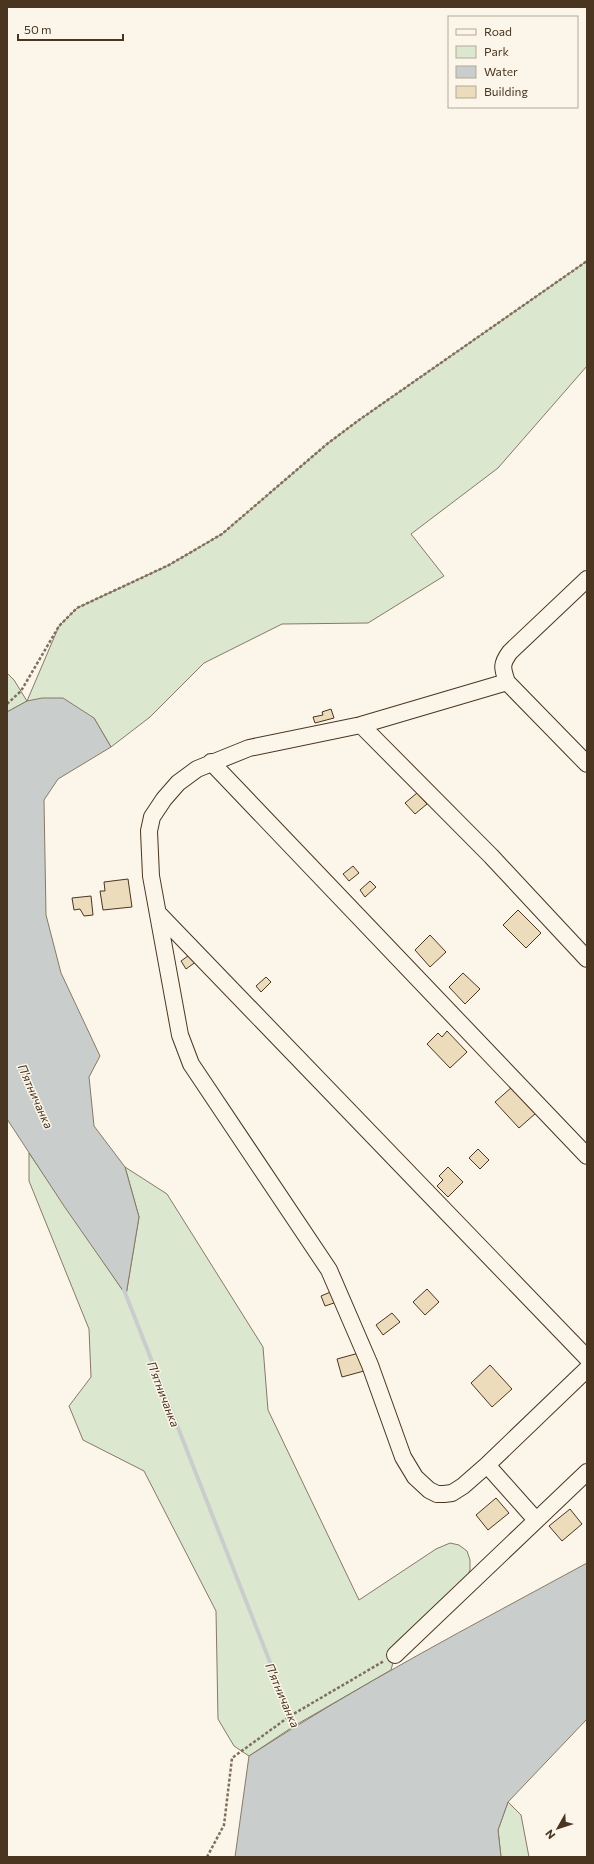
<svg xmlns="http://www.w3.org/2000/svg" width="594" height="1864" font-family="Commissioner,sans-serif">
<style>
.green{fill:#dce7d0;stroke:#887966}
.water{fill:#c9cecd;stroke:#887966}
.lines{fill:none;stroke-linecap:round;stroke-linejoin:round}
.stream{stroke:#c9cecd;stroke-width:4}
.building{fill:#ecdcbc;stroke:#4a3520}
.minor-casing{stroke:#4a3520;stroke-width:18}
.path{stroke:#7f6f5c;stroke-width:2.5;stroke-dasharray:3 2;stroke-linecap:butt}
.minor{stroke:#fbf6e9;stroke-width:16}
.labels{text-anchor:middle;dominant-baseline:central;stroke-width:3;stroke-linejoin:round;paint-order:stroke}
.water-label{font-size:12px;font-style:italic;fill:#4a3520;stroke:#fbf6e9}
</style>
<rect width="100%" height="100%" fill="#fbf6e9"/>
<path class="green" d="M587,261V366L498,468L411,534L444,576L368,623L282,624L204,663L150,717L111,747L94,718L27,701L7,712V673L14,680L27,701L59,626L77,608L169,565L222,534L327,444L359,420Z
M29,1153L126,1295L139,1217L125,1167L167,1194L263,1347L268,1410L359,1600L436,1549L450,1543L459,1545L467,1551L470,1560V1570L465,1582L395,1655L391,1670L294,1726L249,1756L234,1746L218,1719L216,1611L144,1471L83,1440L69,1406L91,1377L89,1329L29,1181Z
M508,1802L521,1815L529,1857H501L498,1830Z"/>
<path class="water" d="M42,698H63L94,718L111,747L58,779L44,800L46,915L61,973L100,1056L89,1077L94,1126L125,1167L139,1217L126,1295L64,1206L7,1119V712L27,701Z
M587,1563V1719L508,1802L498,1830L501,1857H235L249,1756C358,1685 473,1625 587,1563Z"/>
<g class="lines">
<path class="stream" d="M124,1290L297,1731"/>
</g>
<path class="building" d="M331,709L334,718L315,723L313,717L323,715L322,712Z
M417,793L427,804L415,814L405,803Z
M353,866L359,873L349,881L343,874Z
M128,879L132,907L103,910L100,891H105L104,882Z
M370,881L376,887L365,897L360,890Z
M91,896L93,915L84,916L80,909L74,910L72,898Z
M518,910L541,933L526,948L503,925Z
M430,935L446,952L430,967L415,950Z
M192,953L197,961L186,969L181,961Z
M463,973L480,989L465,1004L449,987Z
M266,977L271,982L261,992L256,986Z
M447,1031L467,1052L450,1068L427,1044L438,1033L442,1037Z
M512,1087L536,1113L519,1128L495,1102Z
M478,1149L489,1160L480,1169L469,1158Z
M448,1167L463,1182L448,1197L437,1186L443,1180L439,1176Z
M427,1289L439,1302L425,1315L413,1302Z
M333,1291L337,1302L325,1306L321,1296Z
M392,1313L400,1322L383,1335L376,1325Z
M359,1353L364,1371L342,1377L337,1359Z
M490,1365L512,1389L492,1407L471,1383Z
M496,1498L509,1513L488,1530L476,1515Z
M570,1509L582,1524L562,1541L549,1526Z"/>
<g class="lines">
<defs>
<path id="minor" d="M587,579L510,652C501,664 502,668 507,682L361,725L249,748L197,769L178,783L164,799L152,817L149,831L151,876L180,1035L191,1064L329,1270L370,1365L403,1457L415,1477L429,1490L437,1494H444L452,1493L463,1486L487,1465L587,1369
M507,682L587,764
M361,725L491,856L587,959
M211,762L587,1156
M158,913L587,1358
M487,1465L536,1520
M395,1655L587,1472"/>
</defs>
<use href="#minor" class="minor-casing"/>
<path class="path" d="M7,704L21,691L59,626L77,608L169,565L222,534L327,444L359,420L587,261
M207,1857L224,1825L232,1758L290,1716L384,1661"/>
<use href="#minor" class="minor"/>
</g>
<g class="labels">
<g class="water-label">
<text transform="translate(36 1096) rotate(66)">П'ятничанка</text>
<text transform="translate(164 1394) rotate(69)">П'ятничанка</text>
<text transform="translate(283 1695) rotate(67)">П'ятничанка</text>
</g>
</g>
<rect width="594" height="1864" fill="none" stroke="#4a3520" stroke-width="16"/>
<rect x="448" y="16" width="130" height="92" fill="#fbf6e9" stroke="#b4a999"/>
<rect x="456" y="29" width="20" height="6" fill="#fbf6e9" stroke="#b4a999"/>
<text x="484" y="36" font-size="12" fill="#4a3520">Road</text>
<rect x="456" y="46" width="20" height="12" fill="#dce7d0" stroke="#b4a999"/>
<text x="484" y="56" font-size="12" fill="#4a3520">Park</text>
<rect x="456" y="66" width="20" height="12" fill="#c9cecd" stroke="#b4a999"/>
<text x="484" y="76" font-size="12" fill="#4a3520">Water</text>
<rect x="456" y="86" width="20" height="12" fill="#ecdcbc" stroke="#b4a999"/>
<text x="484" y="96" font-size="12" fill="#4a3520">Building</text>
<g transform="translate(558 1828) rotate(231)" stroke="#fbf6e9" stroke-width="3" paint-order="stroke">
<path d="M0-3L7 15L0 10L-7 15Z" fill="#4a3520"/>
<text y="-6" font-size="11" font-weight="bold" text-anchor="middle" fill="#4a3520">N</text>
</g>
<path d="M18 34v6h105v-6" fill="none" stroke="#4a3520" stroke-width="2"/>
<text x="24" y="34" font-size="12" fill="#4a3520" stroke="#fbf6e9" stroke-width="3" paint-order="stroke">50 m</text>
</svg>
